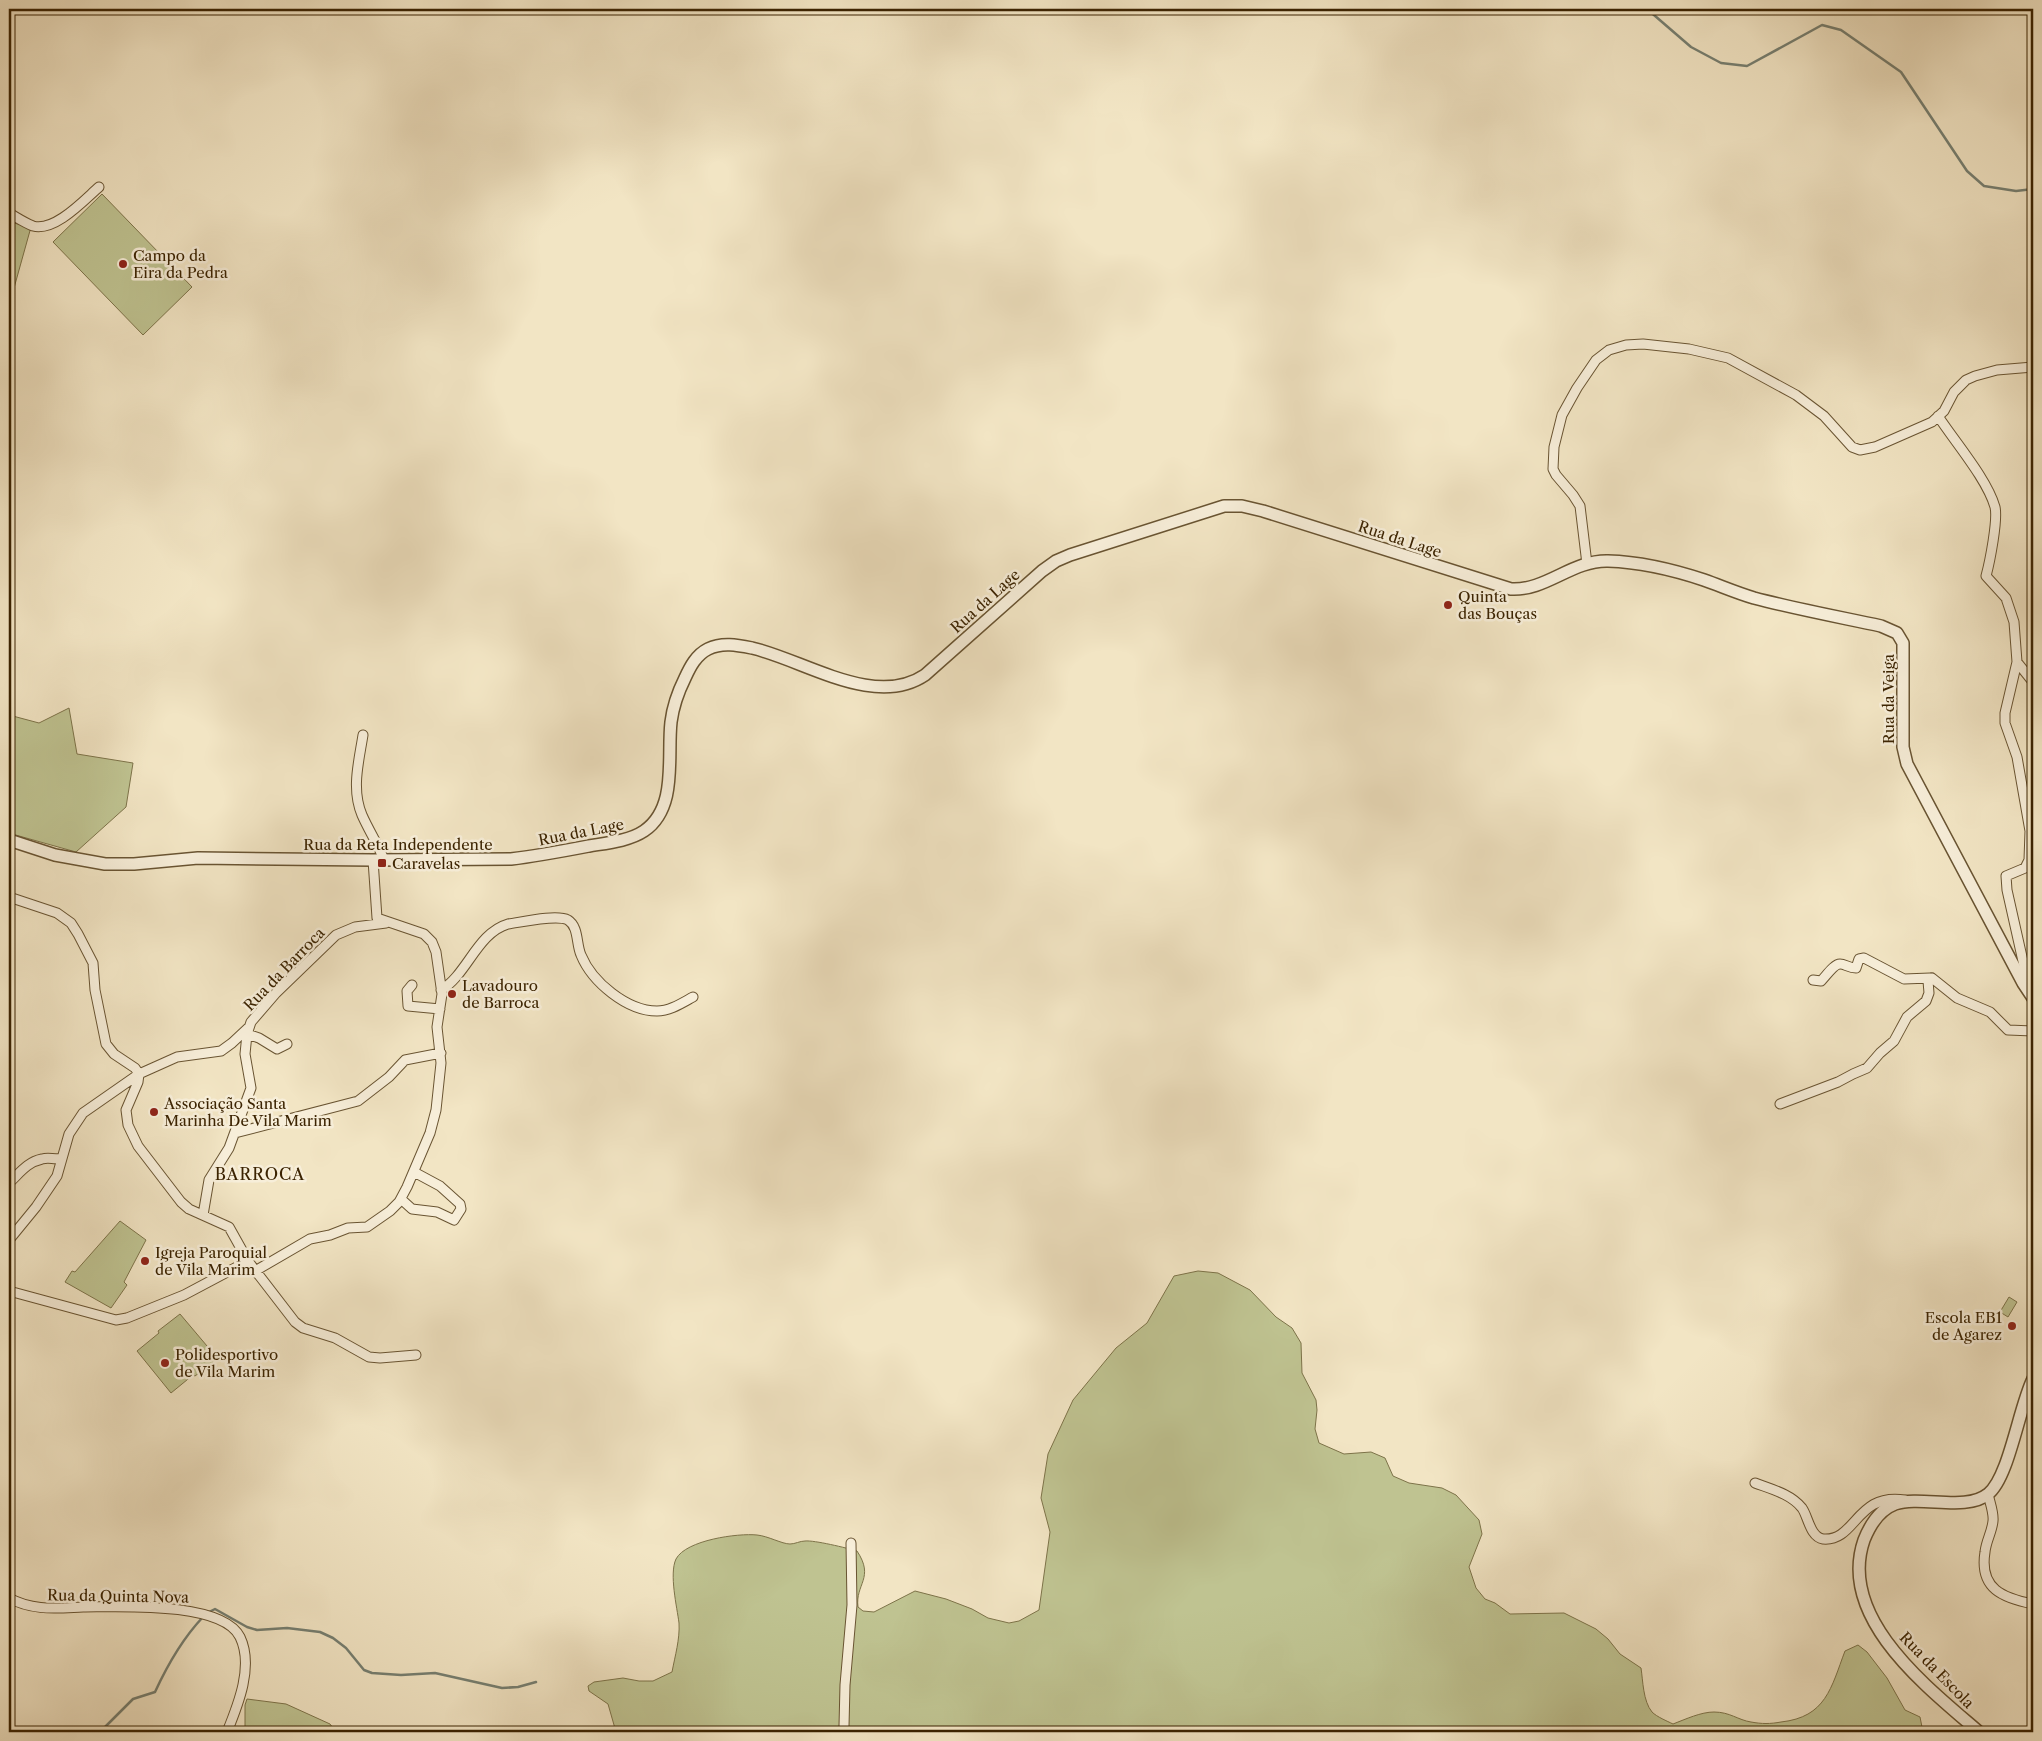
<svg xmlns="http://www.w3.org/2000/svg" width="2042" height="1741" font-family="'Libre Caslon Text',serif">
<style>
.green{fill:#bfc391;stroke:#7d7349}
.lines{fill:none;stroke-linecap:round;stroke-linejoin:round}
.stream{stroke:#767f71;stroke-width:2.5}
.minor-casing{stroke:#695432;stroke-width:11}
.tertiary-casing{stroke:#695432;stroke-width:14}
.minor{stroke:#f7eed9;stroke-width:9}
.tertiary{stroke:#f7eed9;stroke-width:11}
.poi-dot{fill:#8f2418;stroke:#f7eed9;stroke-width:2}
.labels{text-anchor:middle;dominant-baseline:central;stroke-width:5;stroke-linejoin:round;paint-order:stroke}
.poi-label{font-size:15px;fill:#3b2301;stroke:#f7eed9;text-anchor:start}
.street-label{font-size:15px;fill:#3b2301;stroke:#f7eed9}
.neighbourhood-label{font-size:16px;letter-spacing:1px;fill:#3b2301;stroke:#f7eed9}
</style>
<rect width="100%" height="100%" fill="#f2e5c4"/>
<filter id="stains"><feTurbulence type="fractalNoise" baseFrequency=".004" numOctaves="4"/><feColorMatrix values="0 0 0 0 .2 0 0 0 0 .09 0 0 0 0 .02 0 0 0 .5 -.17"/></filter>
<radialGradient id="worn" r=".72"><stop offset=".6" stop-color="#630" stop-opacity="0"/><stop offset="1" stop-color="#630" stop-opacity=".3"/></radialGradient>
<path class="green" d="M102,194L192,287L143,335L53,242Z
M9,222L31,227L9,306Z
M69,708L77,754L133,763L126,807L76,852L12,834L9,826V715L39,723Z
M120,1221L146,1240L124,1282L127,1285L111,1308L65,1282L72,1271L75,1272Z
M1198,1271L1218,1273L1250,1290L1276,1317L1292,1328L1301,1343L1302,1373L1316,1400L1317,1410L1315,1429L1319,1443L1344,1454L1371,1452L1385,1458L1393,1476L1409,1483L1442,1488L1456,1495L1479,1520L1482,1534L1469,1567L1476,1588L1485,1599L1495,1603L1510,1614L1564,1613L1596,1629L1608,1639L1620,1654L1641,1668C1643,1681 1643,1701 1652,1712C1657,1717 1667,1721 1673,1724C1686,1719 1701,1712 1714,1712C1730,1712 1738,1720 1751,1722C1762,1724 1770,1724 1781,1722C1826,1717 1831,1688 1845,1651L1858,1645L1867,1652L1887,1678L1905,1710L1920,1717L1923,1732H616L608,1704L589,1691L588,1686L594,1682L623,1678L639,1681H653L672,1672C675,1656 680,1639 679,1623C677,1607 669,1574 676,1559C686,1540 738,1533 757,1535C768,1536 782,1544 790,1544C795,1544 800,1541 805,1541C814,1540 847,1548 857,1551C875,1578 855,1584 858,1607L863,1611L874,1612L915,1591L946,1599L972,1609L988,1618L1009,1623L1019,1621L1039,1610L1050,1532L1041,1498L1048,1454L1073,1400L1116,1348L1147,1323L1174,1276Z
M2009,1297L2017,1302L2008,1317L2000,1312Z
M180,1314L218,1359L195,1376L193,1375L171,1393L137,1351L159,1333L158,1331Z
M247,1699L286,1704L330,1724L336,1732H245V1705Z"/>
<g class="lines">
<path class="stream" d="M1647,9L1691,47L1721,63L1747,66L1822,25L1841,30L1901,72L1967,171L1984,186L2016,191L2033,189
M207,1613L215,1609L247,1627L257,1630L287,1628L320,1632L333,1638L346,1648L364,1670L372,1673L401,1675L435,1673L502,1688L518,1687L536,1682
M100,1732L133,1699L155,1692C167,1666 183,1638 203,1617"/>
<defs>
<path id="minor" d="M9,213C16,217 25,223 33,226C55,232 84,200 99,187
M1938,416C1955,442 1987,479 1995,507C1998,520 1990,561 1986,576L2006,598L2014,622L2017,662L2005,713V723L2017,757L2030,831L2029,860L2025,868L2006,876L2007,890L2029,988
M1587,564L1580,506L1573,495L1556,475L1553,469L1554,447L1562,415L1577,388L1596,360L1609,350L1626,345L1643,344L1689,349L1728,358L1796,395L1824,416L1852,447L1860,450L1875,447L1932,422L1944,411L1954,392L1966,380L1975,376L1997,370L2033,367
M2017,662L2033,682
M363,735C359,761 351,789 362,815C369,831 378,844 384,860
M9,897L57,913L71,923L78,934L93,963L95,990L106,1044L114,1054L135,1068L139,1074L138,1082L126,1110L128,1125L138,1146L181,1202L189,1209L229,1227L248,1261L295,1322L303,1328L335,1338L369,1357L380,1358L416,1355
M1813,980L1821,981C1826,976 1834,964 1840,964C1845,964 1849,968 1856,968L1859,959L1864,958L1904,979L1930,978
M412,985L407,991L408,1006L440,1009
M441,990C467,975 477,933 508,924C522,922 557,914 568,920C579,927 576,944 581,955C592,982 627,1011 657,1011C670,1011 682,1003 693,997
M247,1034L259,1038L277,1049L287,1044
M1780,1104L1838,1082L1853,1074L1867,1068L1880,1053L1894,1041L1907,1017L1926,1001L1929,993L1928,981L1932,978L1957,998L1990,1012L2008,1030L2033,1031
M235,1133L358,1101L389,1077L405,1060L441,1053
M9,1183C19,1174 27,1162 42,1159C49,1157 55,1160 62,1158
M401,1199L412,1209L437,1212L454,1220L461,1209L460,1204L440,1186L414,1172
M203,1215L209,1180L229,1148L251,1088L245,1054L247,1034L251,1022L276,993L336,935L355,927L386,923
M9,1240L36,1207L57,1176L69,1134L83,1113L139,1074L177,1057L221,1051L232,1043L248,1028
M255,1271L310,1239L330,1235L348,1228L367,1227L390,1211L399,1202L407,1187L430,1133L436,1110L441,1063L437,1027L442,994L436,952L432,942L424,934L377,918L373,860
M9,1291L116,1320L127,1318L184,1295L248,1261
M1755,1483C1771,1489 1791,1494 1802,1508C1808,1516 1810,1537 1823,1539C1856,1542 1856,1492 1905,1500
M1988,1494C1990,1503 1994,1513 1993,1521C1992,1532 1986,1541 1985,1552C1979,1589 2003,1598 2033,1604
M9,1598C33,1611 56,1608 83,1607C118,1607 222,1601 240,1637C254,1666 238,1705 227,1732
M845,1732L844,1726L845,1685L852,1605L851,1543"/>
<path id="tertiary" d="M9,840L55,855L105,864H134L198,858L373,860L511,859C537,856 563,851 589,846C607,843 629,841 644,831C678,808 667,757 671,722C673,706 678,692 685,678C690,667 696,655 708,649C722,642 737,645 752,648C804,660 875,709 925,675L1042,571L1056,561L1070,555L1224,506H1242L1263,511L1511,589C1546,591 1572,560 1608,561C1640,562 1674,570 1704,580C1721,586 1737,593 1754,598C1796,609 1839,617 1881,626L1897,633L1903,643V747L1907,764L2023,983L2033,998
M1979,1732C1927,1687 1837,1618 1864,1540C1870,1525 1879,1510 1895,1504C1921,1495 1966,1512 1988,1494C2009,1478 2019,1407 2033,1379"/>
</defs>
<use href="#minor" class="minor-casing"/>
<use href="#tertiary" class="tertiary-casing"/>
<use href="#minor" class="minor"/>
<use href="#tertiary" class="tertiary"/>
</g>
<g class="poi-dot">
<circle cx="123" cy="264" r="5"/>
<circle cx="1448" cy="605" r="5"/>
<rect x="377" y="858" width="10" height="10" rx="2.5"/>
<circle cx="452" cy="994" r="5"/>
<circle cx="154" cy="1112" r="5"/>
<circle cx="145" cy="1261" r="5"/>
<circle cx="2012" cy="1326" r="5"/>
<circle cx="165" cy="1363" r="5"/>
</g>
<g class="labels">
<g class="poi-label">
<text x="133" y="255">Campo da<tspan x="133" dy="17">Eira da Pedra</tspan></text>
<text x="1458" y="596">Quinta<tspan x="1458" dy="17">das Bouças</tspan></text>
<text x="392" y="863">Caravelas</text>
<text x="462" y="985">Lavadouro<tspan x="462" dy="17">de Barroca</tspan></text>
<text x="164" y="1103">Associação Santa<tspan x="164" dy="17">Marinha De Vila Marim</tspan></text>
<text x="155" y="1252">Igreja Paroquial<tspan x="155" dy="17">de Vila Marim</tspan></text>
<text x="2002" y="1317" text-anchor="end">Escola EB1<tspan x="2002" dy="17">de Agarez</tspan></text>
<text x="175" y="1354">Polidesportivo<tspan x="175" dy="17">de Vila Marim</tspan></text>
</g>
<g class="street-label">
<text transform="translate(1400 539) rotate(18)">Rua da Lage</text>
<text transform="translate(985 601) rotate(-42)">Rua da Lage</text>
<text transform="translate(1888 699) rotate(-90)">Rua da Veiga</text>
<text transform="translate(581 832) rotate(-11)">Rua da Lage</text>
<text x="398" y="844">Rua da Reta Independente</text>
<text transform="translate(284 969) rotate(-46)">Rua da Barroca</text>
<text transform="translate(118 1596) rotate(1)">Rua da Quinta Nova</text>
<text transform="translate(1937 1670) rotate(46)">Rua da Escola</text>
</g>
<g class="neighbourhood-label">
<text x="260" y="1174">BARROCA</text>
</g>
</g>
<rect width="2042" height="1741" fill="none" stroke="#f2e5c4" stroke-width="30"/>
<rect x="10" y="10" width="2022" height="1721" fill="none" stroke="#3b2301" stroke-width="2.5"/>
<rect x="15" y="15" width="2012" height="1711" fill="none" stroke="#3b2301"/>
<rect width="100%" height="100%" filter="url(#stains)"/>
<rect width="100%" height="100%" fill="url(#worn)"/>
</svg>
